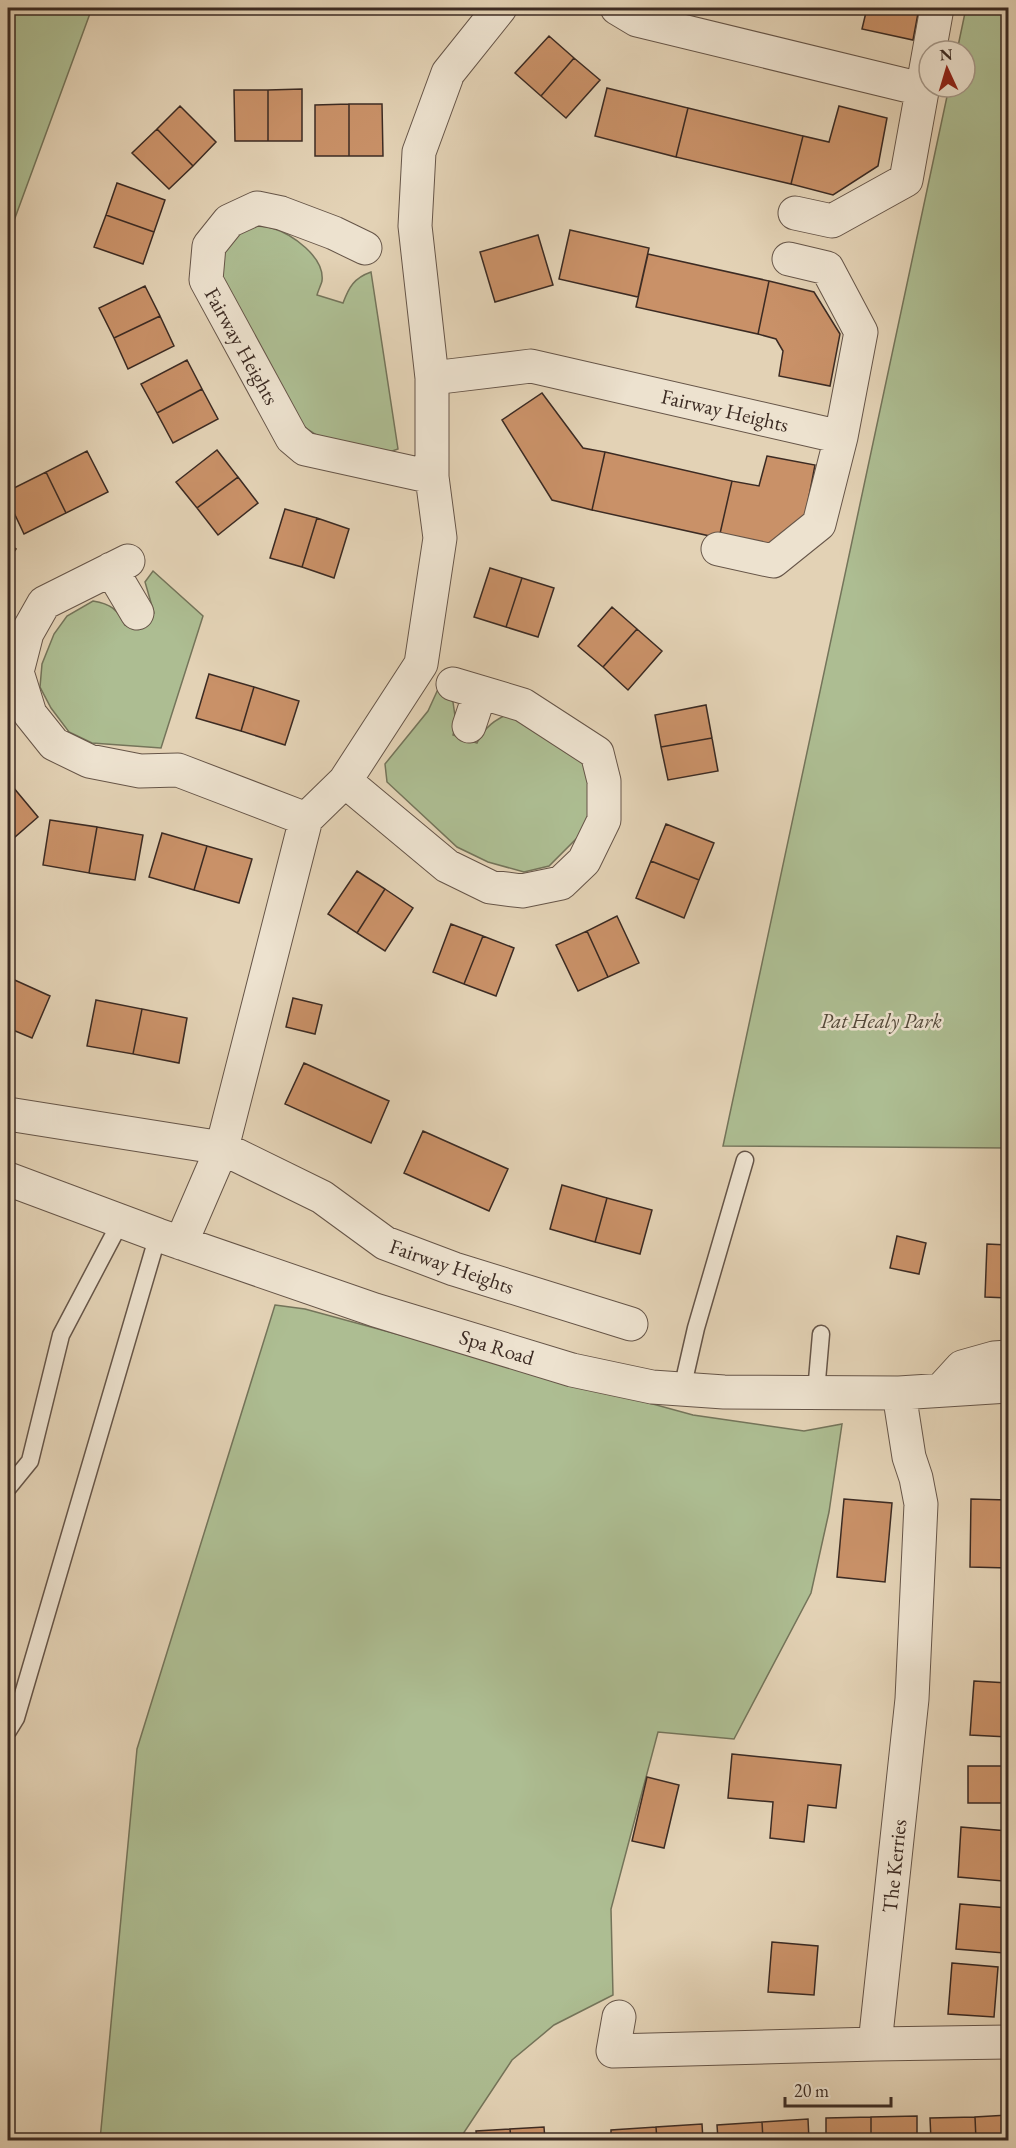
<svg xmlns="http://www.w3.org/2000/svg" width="1016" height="2148" font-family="'EB Garamond',serif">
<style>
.green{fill:#adbd92;stroke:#74745a;stroke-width:1.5}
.building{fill:#c99168;stroke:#3c2b23;stroke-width:1.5}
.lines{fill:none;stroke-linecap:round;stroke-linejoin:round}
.service-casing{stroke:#665548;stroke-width:19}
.minor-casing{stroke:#665548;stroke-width:35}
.service{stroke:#ede2cf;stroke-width:16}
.minor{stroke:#ede2cf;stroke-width:33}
.labels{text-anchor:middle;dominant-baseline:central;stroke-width:5;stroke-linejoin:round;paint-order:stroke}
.street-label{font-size:21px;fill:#3c2b23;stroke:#ede2cf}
.park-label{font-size:21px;font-style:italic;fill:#534839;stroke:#ede2cf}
</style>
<rect width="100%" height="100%" fill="#e3d2b5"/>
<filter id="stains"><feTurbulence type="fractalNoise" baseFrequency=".00333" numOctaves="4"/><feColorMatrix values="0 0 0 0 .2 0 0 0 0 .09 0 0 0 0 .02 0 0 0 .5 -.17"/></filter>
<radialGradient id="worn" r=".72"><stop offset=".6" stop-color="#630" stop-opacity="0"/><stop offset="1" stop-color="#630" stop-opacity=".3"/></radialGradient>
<path class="green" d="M8,8H92L8,237Z
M966,8H1008V1148L723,1146L949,87H965V51H957Z
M248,226C256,226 265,226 272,228C292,234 325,257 322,281C321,285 318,291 317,295L343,303C349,287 354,278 371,272L398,449L378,456L335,447L307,429L292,414L216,270L219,250Z
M153,571L203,616L161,748L92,743L69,732L51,708L40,687L42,664L54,634L67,616L93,601C111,604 117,609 125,625L154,613L145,582Z
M439,687L453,702L456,723L453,735L477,743C485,726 495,720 512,712L523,716L591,770L590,813L581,834L549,866L524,872L488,862L457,847L387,782L385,764L428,711Z
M275,1305L305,1309L693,1415L804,1431L842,1424L829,1512L811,1593L734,1739L658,1732L611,1909L613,1995L554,2025L512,2060L459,2140H100L137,1749Z"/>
<path class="building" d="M394,8H411L408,14Z
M867,8H919L913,40L862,29Z
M549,36L574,58L541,96L515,73Z
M574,58L600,80L566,118L541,96Z
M607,88L688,108L676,157L595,136Z
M302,89V141H268V90Z
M234,90H268V141H235Z
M349,104H382L383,156H349Z
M349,104V156H315V105Z
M180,106L216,142L193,166L157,129Z
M839,106L887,118L878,166L833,195L791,184L803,136L829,142Z
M688,108L803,136L791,184L676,157Z
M157,129L193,166L169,189L132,153Z
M117,183L165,200L154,232L106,215Z
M106,215L154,232L143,264L94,247Z
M570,230L649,248L638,297L559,279Z
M538,235L553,285L495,302L480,252Z
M648,254L769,281L758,334L636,307Z
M769,281L814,292L840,334L830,386L779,376L783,351L776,339L758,334Z
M145,286L160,316L114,338L99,308Z
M160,316L174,346L128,369L114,338Z
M187,360L202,389L157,413L141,384Z
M202,389L218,419L173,443L157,413Z
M542,393L583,448L605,452L592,510L552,500L502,420Z
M217,450L238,477L197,508L176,482Z
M87,451L108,492L66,513L46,472Z
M605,452L732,481L719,538L592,510Z
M767,456L815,465L804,523L765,549L719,538L732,481L759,486Z
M46,472L66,513L24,534L8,500V491Z
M238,477L258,503L218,535L197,508Z
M285,509L317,518L302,567L270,558Z
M317,518L349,529L334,578L302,567Z
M8,543L16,549L8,561Z
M490,568L522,578L506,627L474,617Z
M522,578L554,588L538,637L506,627Z
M612,607L637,629L603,667L578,646Z
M637,629L662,651L628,690L603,667Z
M209,674L254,687L241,731L196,718Z
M254,687L299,701L285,745L241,731Z
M706,705L712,738L661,747L655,715Z
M712,738L718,771L668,780L661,747Z
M8,781L38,817L8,843Z
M50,820L97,827L89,873L43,865Z
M666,824L714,843L699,880L651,861Z
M97,827L143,835L135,880L89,873Z
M162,833L207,846L194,890L149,877Z
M207,846L252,859L239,903L194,890Z
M651,861L699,880L684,918L636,898Z
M357,871L385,889L357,933L328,914Z
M385,889L413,908L385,951L357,933Z
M617,916L639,963L608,977L587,931Z
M451,924L483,936L464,984L433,972Z
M587,931L608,977L578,991L556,945Z
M483,936L514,948L496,996L464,984Z
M8,977L50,996L32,1038L8,1028Z
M293,998L322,1005L315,1034L286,1027Z
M96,1000L142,1009L133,1054L87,1046Z
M142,1009L187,1018L179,1063L133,1054Z
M304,1063L389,1101L371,1143L285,1104Z
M423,1131L508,1169L489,1211L404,1173Z
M562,1185L607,1198L595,1242L550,1229Z
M607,1198L652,1210L640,1254L595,1242Z
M897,1236L926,1243L919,1274L890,1268Z
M987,1244L1008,1245V1298L985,1297Z
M844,1499L892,1503L885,1582L837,1577Z
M971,1499L1008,1500V1568L970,1567Z
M974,1681L1008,1683V1737L970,1735Z
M732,1754L841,1765L836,1808L808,1805L804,1842L770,1838L773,1802L728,1798Z
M968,1766H1008V1816H1003L1002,1803H968Z
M647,1777L679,1785L664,1848L632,1841Z
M961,1827L1008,1831L1003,1881L958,1877Z
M960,1904L1008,1908L1004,1953L956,1949Z
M772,1942L818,1946L814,1995L768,1992Z
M952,1963L998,1967L994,2017L948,2014Z
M1008,2115V2140H976L975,2117Z
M917,2116V2140H871V2117Z
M871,2117V2140H826V2118Z
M975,2117L976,2140H931L930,2118Z
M808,2119L809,2140H763L762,2122Z
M762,2122L763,2140H718L717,2125Z
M702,2124L703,2140H657L656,2127Z
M544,2127L545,2140H511L510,2129Z
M656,2127L657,2140H611V2130Z
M510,2129L511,2140H477L476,2131Z"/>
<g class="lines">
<defs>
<path id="service" d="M682,1389L696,1328L745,1160
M816,1392L821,1334
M8,1488L30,1461L61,1335L121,1221
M8,1731L16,1718L158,1235"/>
<path id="minor" d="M617,8L637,20L921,89
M795,213L832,221L906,180L937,8
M365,248L334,233L281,213L257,208L229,221L209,246L206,280L292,438L305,449L432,477
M432,378L531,366L841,437
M718,549L773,561L819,524L841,437L861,332L827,268L789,259
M128,561L44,603L27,633L17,672L30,714L54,744L89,761L140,771L178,770L306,819
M111,569L137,613
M469,726L480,693
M345,781L447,866L490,887L522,891L561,883L584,861L604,820V781L597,753L523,705L453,684
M8,1114L222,1148L322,1197L385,1243L454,1269L631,1324
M8,1179L158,1235L375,1310L572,1370L652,1387L724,1392L899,1393L1008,1386
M181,1243L222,1148L306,819L345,781L421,664L440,538L432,477V378L415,226L419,152L448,73L500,8
M941,1390L962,1367L994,1358L1008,1357
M619,2017L613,2051L875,2044L912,1699L921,1504L916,1478L909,1457L899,1393
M875,2044L1008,2042"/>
</defs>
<use href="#service" class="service-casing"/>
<use href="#minor" class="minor-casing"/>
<use href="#service" class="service"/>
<use href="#minor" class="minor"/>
</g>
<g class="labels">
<g class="street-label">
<text transform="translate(242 346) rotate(61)">Fairway Heights</text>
<text transform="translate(725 410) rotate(13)">Fairway Heights</text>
<text transform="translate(452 1266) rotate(19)">Fairway Heights</text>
<text transform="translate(497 1347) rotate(17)">Spa Road</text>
<text transform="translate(894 1866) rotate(-84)">The Kerries</text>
</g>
<g class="park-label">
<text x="881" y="1020">Pat Healy Park</text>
</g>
</g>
<rect width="1016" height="2148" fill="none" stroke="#e3d2b5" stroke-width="30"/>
<rect x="9" y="9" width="998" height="2130" fill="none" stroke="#3c2b23" stroke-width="3"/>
<rect x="15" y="15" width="986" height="2118" fill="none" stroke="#3c2b23" stroke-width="1.5"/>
<g transform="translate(947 69) rotate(356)"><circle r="28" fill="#ede2cf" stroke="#a6998a" stroke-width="1.5"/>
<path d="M0-4.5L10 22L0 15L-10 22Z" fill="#8f2418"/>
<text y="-9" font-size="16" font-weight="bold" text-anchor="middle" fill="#3c2b23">N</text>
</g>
<path d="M785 2097v9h106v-9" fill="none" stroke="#3c2b23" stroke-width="3"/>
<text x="794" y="2097" font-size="18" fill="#3c2b23" stroke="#ede2cf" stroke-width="4.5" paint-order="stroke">20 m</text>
<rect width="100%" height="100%" filter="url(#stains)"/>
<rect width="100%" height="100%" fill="url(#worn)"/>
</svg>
